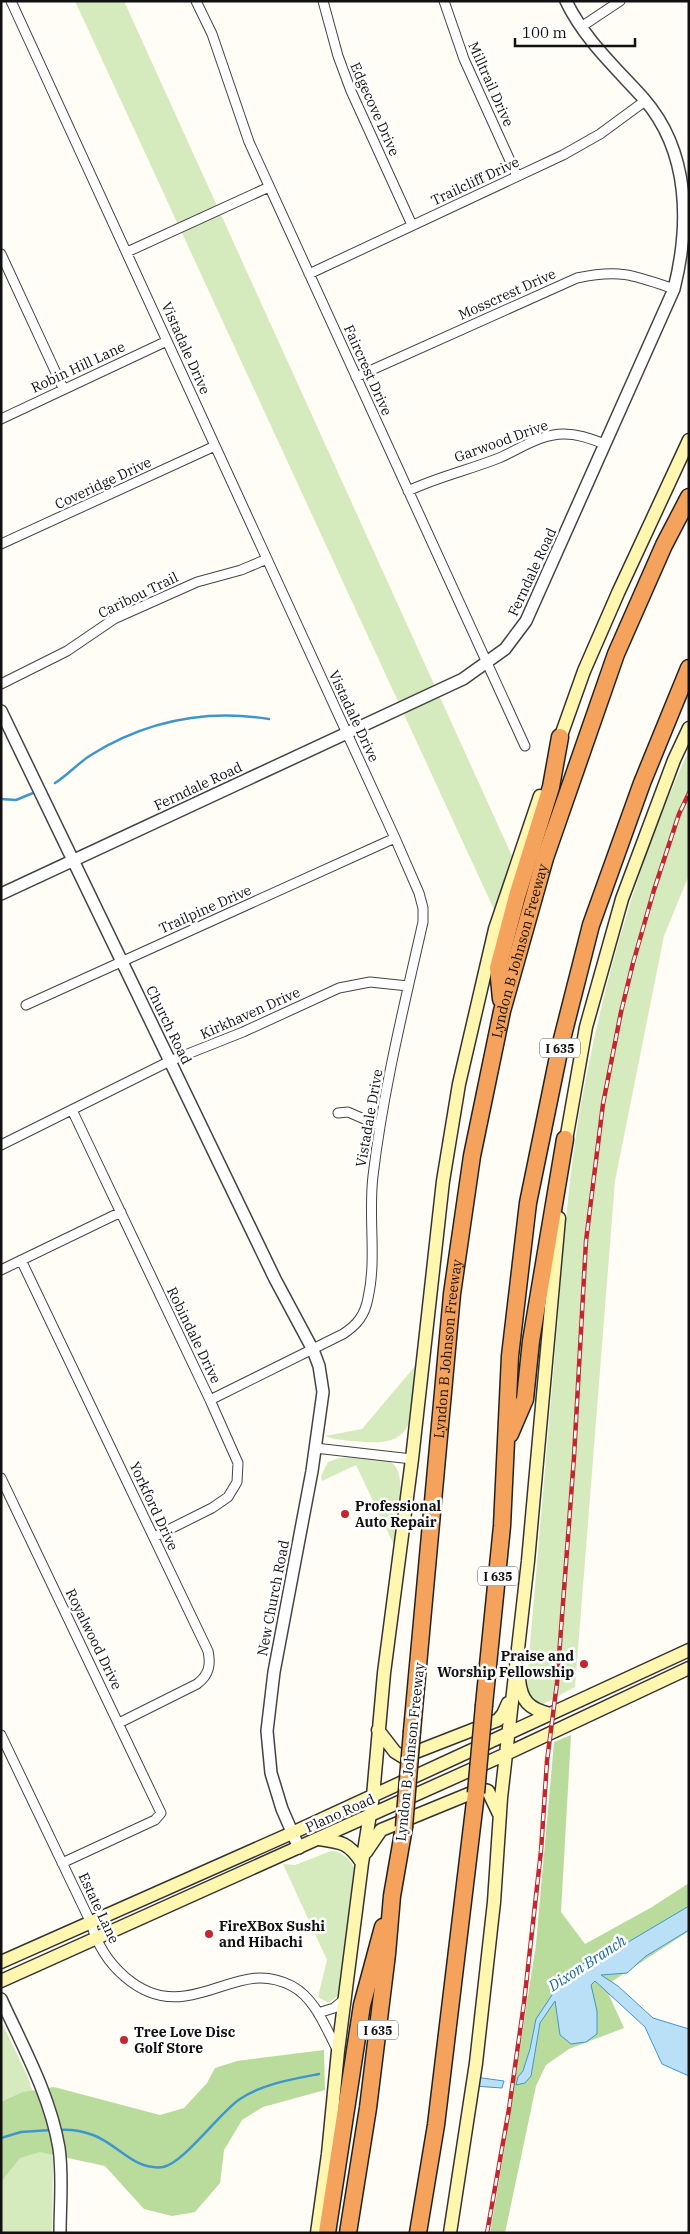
<svg xmlns="http://www.w3.org/2000/svg" width="690" height="2234" font-family="'IBM Plex Serif',serif">
<style>
.green{fill:#d5ebbd}
.forest{fill:#b9dc9c}
.water{fill:#b9e0f7;stroke:#3f96cf}
.lines{fill:none;stroke-linecap:round;stroke-linejoin:round}
.stream{stroke:#3f96cf;stroke-width:2.5}
.minor-casing{stroke:#444;stroke-width:11}
.tertiary-casing{stroke:#444;stroke-width:14}
.secondary-casing{stroke:#333;stroke-width:15}
.motorway-casing{stroke:#222;stroke-width:19}
.minor{stroke:#fff;stroke-width:9}
.tertiary{stroke:#fff;stroke-width:11}
.secondary{stroke:#fff6b0;stroke-width:12}
.motorway{stroke:#f5a25d;stroke-width:16}
.rail-casing{stroke:#c4262e;stroke-width:4.5}
.rail{stroke:#fff;stroke-width:2.5;stroke-dasharray:8;stroke-linecap:butt}
.motorway-bridge-casing{stroke:#222;stroke-width:19;stroke-linecap:butt}
.motorway-bridge{stroke:#f5a25d;stroke-width:16}
.poi-dot{fill:#c4262e;stroke:#fff;stroke-width:2}
.labels{text-anchor:middle;dominant-baseline:central;stroke-width:5;stroke-linejoin:round;paint-order:stroke}
.shield{fill:#fff;stroke:#585858;stroke-width:1}
.shield-label{font-size:12px;font-weight:bold;fill:#111}
.street-label{font-size:14px;fill:#111;stroke:#fff}
.poi-label{font-size:14px;font-weight:bold;fill:#111;stroke:#fff;text-anchor:start}
.water-label{font-size:15px;font-style:italic;fill:#1768a6;stroke:#fff}
</style>
<rect width="100%" height="100%" fill="#fffdf5"/>
<path class="green" d="M75,1H124L512,856L497,916Z
M689,750V875L664,936L615,1181L575,1687L540,1706L531,1702L527,1688L530,1645C538,1551 546,1458 554,1365C561,1280 566,1194 580,1110C601,990 638,860 689,750Z
M416,1365C412,1405 421,1446 368,1442C353,1441 339,1441 325,1436L362,1429Z
M354,1457C365,1458 383,1457 392,1463C409,1475 396,1527 394,1545L356,1465L322,1481L321,1476L328,1462L339,1458Z
M331,1851C341,1851 349,1858 354,1867L338,1995L329,2003L318,1997L327,1960L283,1864L295,1865Z
M1,2021L28,2077L53,2159L52,2233H1Z"/>
<path class="forest" d="M571,1735L561,1912L585,1944L652,1907L689,1883V1931L605,1986L624,2028L569,2049L546,2065L536,2086L505,2233H490L504,2152L536,1944L554,1742Z
M324,2050L325,2090L263,2107L242,2120L224,2150L220,2183L195,2212L172,2216L144,2209L105,2166L40,2152L20,2158L1,2182V2102L23,2092L54,2087L160,2115L184,2108L207,2083L215,2068L237,2061Z"/>
<path class="water" d="M689,1906V1930L646,1956L627,1973L601,1975L618,1986L653,2018L689,2029V2076L662,2064L645,2027L595,1981L591,1985L597,2011V2034L586,2042L571,2044L560,2035L555,2001L540,2023L531,2076L525,2083L516,2085L518,2077L523,2071L530,2049L536,2019L554,1992V1989L592,1956L613,1951Z
M475,2077L504,2081L502,2088L474,2086Z"/>
<g class="lines">
<path class="stream" d="M55,783C68,775 78,763 91,755C146,721 205,709 269,719
M1,799L16,800L33,793
M59,2130C70,2129 82,2131 93,2135C118,2144 134,2171 163,2167C184,2163 220,2112 240,2099C262,2084 293,2079 319,2074
M1,2138L21,2132L51,2130"/>
<defs>
<path id="minor" d="M11,1L395,838L419,893L423,908V922C404,1006 383,1091 373,1176C368,1217 377,1258 368,1298C365,1315 357,1325 343,1334L210,1400
M196,1L212,34L249,142L525,746
M323,1L338,56L351,91L412,225
M444,1L464,59L517,176
M581,27L620,1
M127,252L269,187
M1,254L63,388
M309,274L563,155L600,134L645,101
M356,377L577,278C620,269 634,275 674,289
M1,419L167,341
M408,491C437,477 469,470 499,458C520,449 540,434 564,434C579,434 591,439 605,444
M1,544L215,446
M1,684L67,651L114,619L197,582L241,570L267,559
M26,1005L395,838
M72,1110L210,1400L238,1463L237,1482L228,1497L212,1508L154,1537
M338,1113L348,1112L380,1126
M1,1145L170,1061L243,1032L339,988L370,982L408,986
M21,1260L208,1651C211,1665 209,1675 197,1684L119,1723
M1,1270L121,1212
M315,1448L412,1459
M1,1478L161,1813L155,1820L62,1863
M1,1735L91,1923C102,1963 140,2003 185,1996C224,1991 252,1965 292,1986C316,1999 326,2029 338,2051
M318,2013L334,2008L346,1998"/>
<path id="tertiary" d="M1,711L275,1279L313,1350L319,1366L323,1392L312,1471L274,1672L267,1731L271,1773L282,1809L299,1848
M1,894L463,679L505,649L526,621L674,289C690,225 690,152 644,99C616,68 584,39 566,1
M1,1999C23,2047 50,2095 59,2148C63,2176 60,2205 60,2233"/>
<path id="secondary" d="M558,744L584,671L618,593L689,440
M565,1146L586,1027L622,899L674,760L689,728
M519,1679C521,1701 529,1709 550,1714
M378,1730L395,1752L403,1757L498,1720L503,1714L508,1703
M319,1839C342,1842 349,1843 362,1863
M366,1852L381,1830L481,1789L488,1791L499,1814
M1,1962L292,1833L689,1650
M1,1981L506,1754L689,1668
M317,2233L328,2154L338,2051L362,1863L373,1796L384,1673L412,1459L443,1181L459,1084L495,929L540,796
M450,2233L476,2063L494,1902L501,1798L528,1561L559,1218"/>
<g id="motorway">
<path d="M501,999L498,968L517,896L551,787L560,737"/>
<path d="M510,1434L525,1399L531,1341L565,1139"/>
<path d="M484,1705L502,1526L510,1356L528,1203L560,1047L591,925L642,783L689,668"/>
<path id="s1" d="M412,1731L452,1294L472,1156L502,1011L545,858L616,654L664,545L689,497"/>
<path d="M327,2233L362,2005L383,1927"/>
<path d="M348,2233L368,2108L387,1954L392,1896L404,1827"/>
<path d="M418,2233L436,2125L476,1793"/>
</g>
</defs>
<use href="#minor" class="minor-casing"/>
<use href="#tertiary" class="tertiary-casing"/>
<use href="#secondary" class="secondary-casing"/>
<use href="#motorway" class="motorway-casing"/>
<use href="#minor" class="minor"/>
<use href="#tertiary" class="tertiary"/>
<use href="#secondary" class="secondary"/>
<use href="#motorway" class="motorway"/>
<defs>
<path id="rail" d="M487,2233L509,2109L524,2003L541,1851L547,1761L557,1683L574,1457L586,1241L603,1104L621,1012L633,963L654,890L679,814L689,793"/>
</defs>
<use href="#rail" class="rail-casing"/>
<use href="#rail" class="rail"/>
<defs>
<path id="motorway-bridge" d="M476,1793L484,1705
M404,1827L412,1731"/>
</defs>
<use href="#motorway-bridge" class="motorway-bridge-casing"/>
<use href="#motorway-bridge" class="motorway-bridge"/>
</g>
<g class="poi-dot">
<circle cx="345" cy="1514" r="5"/>
<circle cx="584" cy="1664" r="5"/>
<circle cx="209" cy="1934" r="5"/>
<circle cx="124" cy="2040" r="5"/>
</g>
<g class="labels">
<g class="shield">
<rect x="540" y="1038.5" width="40" height="19" rx="4"/>
<rect x="478" y="1566.5" width="40" height="19" rx="4"/>
<rect x="358" y="2020.5" width="40" height="19" rx="4"/>
</g>
<g class="shield-label">
<text x="560" y="1048">I 635</text>
<text x="498" y="1576">I 635</text>
<text x="378" y="2030">I 635</text>
</g>
<g class="street-label">
<text transform="translate(491 84) rotate(66)">Milltrail Drive</text>
<text transform="translate(375 109) rotate(66)">Edgecove Drive</text>
<text transform="translate(475 181) rotate(-25)">Trailcliff Drive</text>
<text transform="translate(507 294) rotate(-24)">Mosscrest Drive</text>
<text transform="translate(186 348) rotate(66)">Vistadale Drive</text>
<text transform="translate(78 367) rotate(-25)">Robin Hill Lane</text>
<text transform="translate(368 370) rotate(66)">Faircrest Drive</text>
<text transform="translate(501 441) rotate(-20)">Garwood Drive</text>
<text transform="translate(103 483) rotate(-25)">Coveridge Drive</text>
<text transform="translate(532 572) rotate(-65)">Ferndale Road</text>
<text transform="translate(138 595) rotate(-26)">Caribou Trail</text>
<text transform="translate(354 716) rotate(65)">Vistadale Drive</text>
<text transform="translate(198 786) rotate(-25)">Ferndale Road</text>
<text transform="translate(205 909) rotate(-24)">Trailpine Drive</text>
<text stroke="none"><textPath href="#s1" startOffset="789">Lyndon B Johnson Freeway</textPath></text>
<text transform="translate(250 1013) rotate(-24)">Kirkhaven Drive</text>
<text transform="translate(169 1025) rotate(64)">Church Road</text>
<text transform="translate(369 1118) rotate(-80)">Vistadale Drive</text>
<text transform="translate(194 1335) rotate(64)">Robindale Drive</text>
<text stroke="none"><textPath href="#s1" startOffset="384">Lyndon B Johnson Freeway</textPath></text>
<text transform="translate(154 1506) rotate(65)">Yorkford Drive</text>
<text transform="translate(273 1598) rotate(-79)">New Church Road</text>
<text transform="translate(94 1639) rotate(64)">Royalwood Drive</text>
<text transform="translate(410 1752) rotate(-84)">Lyndon B Johnson Freeway</text>
<text transform="translate(340 1813) rotate(-24)">Plano Road</text>
<text transform="translate(99 1908) rotate(65)">Estate Lane</text>
</g>
<g class="poi-label">
<text x="355" y="1506">Professional<tspan x="355" dy="16">Auto Repair</tspan></text>
<text x="574" y="1656" text-anchor="end">Praise and<tspan x="574" dy="16">Worship Fellowship</tspan></text>
<text x="219" y="1926">FireXBox Sushi<tspan x="219" dy="16">and Hibachi</tspan></text>
<text x="134" y="2032">Tree Love Disc<tspan x="134" dy="16">Golf Store</tspan></text>
</g>
<g class="water-label">
<text transform="translate(587 1963) rotate(-33)">Dixon Branch</text>
</g>
</g>
<rect width="690" height="2234" fill="none" stroke="#111111" stroke-width="5"/>
<path d="M515 38v8h120v-8" fill="none" stroke="#111111" stroke-width="2.5"/>
<text x="522" y="38" font-size="15" fill="#111111" stroke="#ffffff" stroke-width="4" paint-order="stroke">100 m</text>
</svg>
